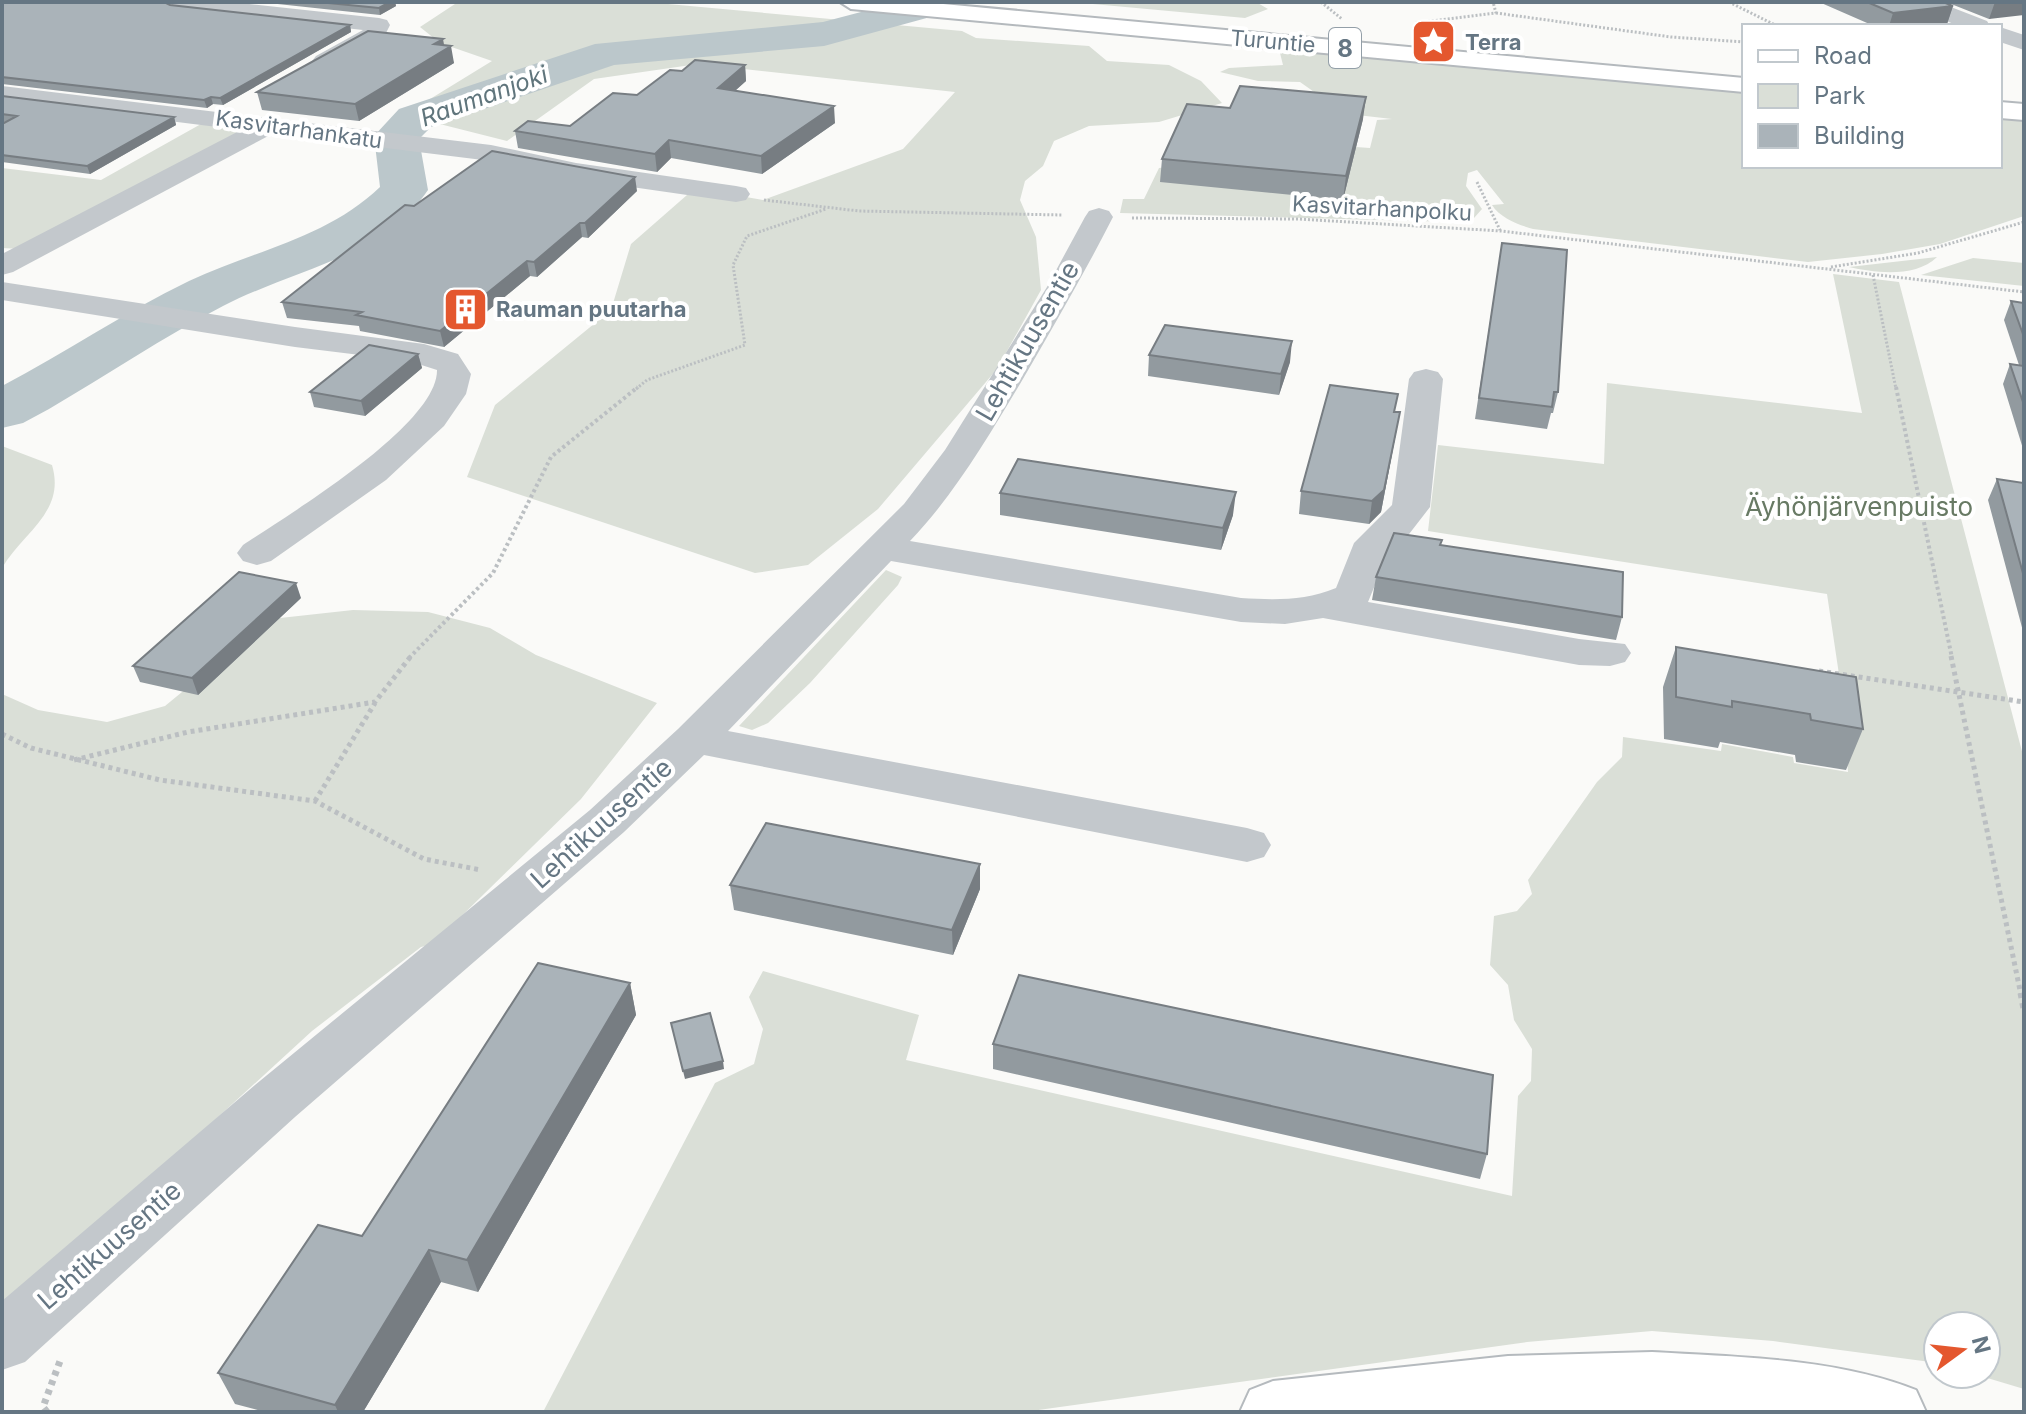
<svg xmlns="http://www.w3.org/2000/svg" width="2026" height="1414" font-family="Inter,sans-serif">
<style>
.green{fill:#dadfd7}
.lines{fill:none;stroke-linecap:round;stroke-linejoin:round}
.river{fill:#bbc7cb;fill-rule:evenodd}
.major-casing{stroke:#b5babe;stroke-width:4}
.highway-casing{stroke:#b4b9bd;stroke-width:4}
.path-far3{stroke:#bbbfc2;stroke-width:3;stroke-dasharray:2 2;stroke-linecap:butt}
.path-far2{stroke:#bbbfc2;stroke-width:4;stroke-dasharray:3 3;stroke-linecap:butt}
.path-far1{stroke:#bbbfc2;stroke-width:5;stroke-dasharray:4 4;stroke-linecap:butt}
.path{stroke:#bbbfc2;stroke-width:7;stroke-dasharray:5 5;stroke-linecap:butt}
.minor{fill:#c3c8cc;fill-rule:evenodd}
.major{fill:#fff;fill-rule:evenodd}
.highway{fill:#fff;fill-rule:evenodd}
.wall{fill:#929a9f}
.shaded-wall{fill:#777d82}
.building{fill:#aab3b9;stroke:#777d82;stroke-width:2}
.labels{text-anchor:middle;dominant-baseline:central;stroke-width:8;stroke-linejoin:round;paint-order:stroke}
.far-street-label{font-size:22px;fill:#657683;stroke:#fff}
.far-poi-label{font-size:22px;font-weight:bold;fill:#657683;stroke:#fff;text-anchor:start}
.shield{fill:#fff;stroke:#939fa8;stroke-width:2}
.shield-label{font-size:24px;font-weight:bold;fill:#657683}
.far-water-label{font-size:24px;font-style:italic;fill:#60757c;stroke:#fff}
.street-label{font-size:26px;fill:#657683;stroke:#fff}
.park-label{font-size:26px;fill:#687a64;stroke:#fff}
</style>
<rect width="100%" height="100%" fill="#fafaf8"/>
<path class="green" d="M458,2H646L962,31L976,38L1089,46L1107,61L1169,65L1201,81L1222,103L1159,122L1089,126L1054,141L1043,166L1025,181L1020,200L1036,237L1041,290L997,369L878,509L808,565L755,573L467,477L495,405L611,310L631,244L695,188L763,200L903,149L955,92L698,64L594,79L507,141L404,115L492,61L440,43L420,27Z
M1071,2H1256L1268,9L1245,18Z
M1289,49L1744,93V166H2000V118L2024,120V216L1940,244L1882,254L1808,262L1533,229C1519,225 1500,218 1492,205L1504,204L1477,170L1468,173L1466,186L1482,209L1474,218L1455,222L1120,213L1123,199H1144L1159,168L1356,147L1370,148L1377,120L1392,119L1296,108L1317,94L1300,82L1258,81L1220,72L1229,68L1283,65L1280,53Z
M201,124L243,130L20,249L2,248V168L101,180Z
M1937,257C1916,278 1875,273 1849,267Z
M1973,258L2024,263V286L1921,275Z
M1833,274L1899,282L2024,759V1389L1974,1374H1986V1326H1938V1363L1773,1341L1652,1331L1527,1342L1024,1412H543L715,1083L754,1064L763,1029L749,997L763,971L919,1015L906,1060L1512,1196L1518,1096L1531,1081L1532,1049L1514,1020L1508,985L1490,965L1494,916L1517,911L1532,894L1528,880L1597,782L1622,757L1623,737L1721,751L1722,744L1793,757L1794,763L1848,772L1841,688L1827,594L1428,531L1438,445L1604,464L1607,383L1862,413Z
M2,446L52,465C66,512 23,532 2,568Z
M886,570L902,577L898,585L810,683L768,723L752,730L739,726Z
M353,610L428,612L490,628L536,655L657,703L581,799L433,944L421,947L312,1031L2,1315V694L38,710L107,722L165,706L271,619Z"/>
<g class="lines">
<path class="river" d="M899,2H962L956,10L824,46L614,65L431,127L419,139L428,190C381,258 292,270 223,306C163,337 107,375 49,409L23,423L2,428V386C65,353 125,312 189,281C253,251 327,238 380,187L374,136L399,109L595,44L823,22Z"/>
<defs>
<path id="major" d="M1652,1352C1738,1357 1835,1358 1916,1390L1926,1412H1240L1250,1390L1273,1381L1508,1356Z"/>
<path id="highway" d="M840,2H922L1744,78V92L851,9Z
M2000,102L2024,104V120L2000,118Z"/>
</defs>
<use href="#major" class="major-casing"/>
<use href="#highway" class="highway-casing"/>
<path class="path-far3" d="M1321,2L1342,19
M1729,2L1777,26
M1496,13L1671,37L1744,42
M1416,23L1496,13L1493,2
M1477,182L1500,230
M764,200L859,211L1062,215
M1132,218L1298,219L1501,231L2024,292
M1831,267L1918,253L2024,222
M1873,275L1896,389
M636,389L647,380L745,345L733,265L747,236L826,209"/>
<path class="path-far2" d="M1896,387L1952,658
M409,658L493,573L551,457L638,387"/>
<path class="path-far1" d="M1951,656L2021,995
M1819,671L2024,702
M2,734L31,748L160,780L315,801L424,859L481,870
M74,760L188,732L375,702L411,656
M315,801L375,703"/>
<path class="path" d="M2021,993L2024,1009
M47,1412L43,1407L60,1361"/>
<path class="minor" d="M161,2H231L379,18L387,20L390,25L384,37L324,68L316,66L312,61L316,56L363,30L172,9Z
M1908,2H1938L1987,21L1990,26H1959L1911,7Z
M2000,27L2024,35V50L2000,42Z
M2,86L491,145L576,163L736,186L746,188L750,194L746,200L736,202L576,179L491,161L272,134L13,272L2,275V254L241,130L2,100Z
M1099,208L1109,211L1113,217C1084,274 1052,329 1020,384C987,439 954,495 910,541L1241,598C1275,600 1304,601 1336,588L1354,543L1392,505L1409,379L1414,372L1426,369L1438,372L1443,379L1430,507L1406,538L1390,549L1368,602L1579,639L1625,644L1631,653L1625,662L1610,666L1579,665L1323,618L1285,624L1241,622L891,561L728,731L1247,828L1264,833L1271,845L1264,857L1247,862L704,755L624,832L295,1117L25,1362L2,1370V1301L255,1085L590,810L678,729L904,504L945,450L982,391L1047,287L1085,217L1089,211Z
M2,282L295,327L424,344L458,354L471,374L466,394L444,426L386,480L271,561L257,565L243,561L237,553L243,545C288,515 438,425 437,370L409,361L295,347L2,300Z"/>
<use href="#major" class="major"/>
<use href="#highway" class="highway"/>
</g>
<path class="wall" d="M2,2L170,5L350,25L351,32L223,105L213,104L207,108L2,84Z
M259,2H395L396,6L380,15Z
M1819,2H1943L1953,6L1947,24L1934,26H1874Z
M1946,2H2024L1989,19Z
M445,46L454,63L359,121L262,110L257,92Z
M745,65L746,81L736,90L835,123L762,174L671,158L657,172L518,148L515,131L570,126L637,95L682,71Z
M2,96L174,117L176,125L90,174L2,162V124L5,122H2Z
M1230,108L1363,119L1343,200L1160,182L1162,159Z
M637,191L588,238L582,237L537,277L530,276L444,347L360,331L359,326L287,318L282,302L414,206Z
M1502,243L1558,392L1553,413H1551L1547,429L1475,419Z
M2011,301L2024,303V452L2003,384L2010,364L2019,365L2004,320Z
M418,354L422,368L365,416L314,407L310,392Z
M1149,355L1290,362L1279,395L1148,376Z
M1395,412H1400L1381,512L1369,524L1299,514L1301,491Z
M1997,479L2024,483V635L1988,500Z
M1000,493L1233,515L1221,550L1000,515Z
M1441,545L1622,617L1616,640L1372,600L1376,577Z
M301,598L198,695L140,682L133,666Z
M1676,647L1863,729L1846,770L1796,762L1795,755L1720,742L1718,748L1664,739L1663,687Z
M730,885L980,889L953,955L734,910Z
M630,983L636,1015L478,1292L441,1282L363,1412H265L235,1404L218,1373Z
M993,1044L1487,1154L1480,1179L993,1069Z"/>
<path class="shaded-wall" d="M390,2H395L396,6L380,15L379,8Z
M1995,2H2024V15L1989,19Z
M1953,6L1947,24L1934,26H1889L1893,13Z
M350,25L351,32L223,105L220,98Z
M443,39L445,50L451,46L454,63L359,121L355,104L434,44Z
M745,65L746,81L720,104L718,88Z
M211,97L213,104L207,108L204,100Z
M1366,97L1363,119L1343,200L1346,176Z
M834,106L835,123L762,174L761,156Z
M174,117L176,125L90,174L87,166Z
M669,140L671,158L657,172L655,154Z
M635,177L637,191L588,238L585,223Z
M580,223L582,237L537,277L534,262Z
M527,261L530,276L444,347L440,331Z
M1292,341L1290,362L1279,395L1281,374Z
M418,354L422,368L365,416L361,401Z
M1400,412L1381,512L1369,524L1372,501Z
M1236,492L1233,515L1221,550L1223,528Z
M296,583L301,598L198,695L192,678Z
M980,864V889L953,955L952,930Z
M630,983L636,1015L478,1292L467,1260Z
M723,1061L724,1069L685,1079L683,1071Z
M429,1250L441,1282L363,1412H338L335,1405Z"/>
<path class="building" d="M2,2H164L170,5L350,25L220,98L211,97L204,100L2,77Z
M318,2H390L379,8Z
M1867,2H1943L1953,6L1893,13Z
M368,31L443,39L434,44L451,46L355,104L257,92Z
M695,60L745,65L718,88L834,106L761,156L669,140L655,154L515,131L528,121L570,126L613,93L637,95L670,70L682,71Z
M1240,86L1366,97L1346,176L1162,159L1187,104L1230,108Z
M2,96L174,117L87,166L2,155V124L17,116L2,114Z
M492,151L635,177L585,223H580L534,262L527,261L440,331L356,315L362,312L282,302L405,205L414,206Z
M1502,243L1567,250L1558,392H1554L1552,407L1479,398Z
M2011,301L2024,303V337Z
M1165,325L1292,341L1281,374L1149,355Z
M369,345L418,354L361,401L310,392Z
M2010,364L2024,366V405Z
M1330,385L1398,394L1394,412H1400L1384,490L1372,501L1301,491Z
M1018,459L1236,492L1223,528L1000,493Z
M1997,479L2024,483V577Z
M1394,533L1442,540L1440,545L1623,572L1622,617L1376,577Z
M239,572L296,583L192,678L133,666Z
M1676,647L1856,677L1863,729L1811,720L1810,714L1732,701V707L1676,697Z
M766,823L980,864L952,930L730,885Z
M538,963L630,983L467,1260L429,1250L335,1405L218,1373L318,1225L362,1236Z
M1019,975L1493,1075L1487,1154L993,1044Z
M710,1013L723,1061L683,1071L671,1023Z"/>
<defs>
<symbol id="sight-square" viewBox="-11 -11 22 22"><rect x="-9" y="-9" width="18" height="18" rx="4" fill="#e4572e" stroke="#fff"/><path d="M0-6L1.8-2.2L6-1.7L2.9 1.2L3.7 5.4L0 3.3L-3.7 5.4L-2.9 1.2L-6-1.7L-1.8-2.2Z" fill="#fff"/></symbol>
<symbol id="building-square" viewBox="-11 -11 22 22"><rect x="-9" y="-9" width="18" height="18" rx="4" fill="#e4572e" stroke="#fff"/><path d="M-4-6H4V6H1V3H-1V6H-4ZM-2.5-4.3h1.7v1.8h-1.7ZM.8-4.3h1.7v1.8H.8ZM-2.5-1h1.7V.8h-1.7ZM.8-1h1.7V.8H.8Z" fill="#fff"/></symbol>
</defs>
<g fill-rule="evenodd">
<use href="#sight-square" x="1408" y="16" width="51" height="51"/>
<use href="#building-square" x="440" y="284" width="51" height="51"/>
</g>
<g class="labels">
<g class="far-street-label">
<text transform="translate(1273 41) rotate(5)">Turuntie</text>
<text transform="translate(299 129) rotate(8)">Kasvitarhankatu</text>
<text transform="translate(1382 208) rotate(3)">Kasvitarhanpolku</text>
</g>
<g class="far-poi-label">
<text x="1465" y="42">Terra</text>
<text x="496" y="309">Rauman puutarha</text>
</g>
<rect class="shield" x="1329" y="28" width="32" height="40" rx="6"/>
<g class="shield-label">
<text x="1345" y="48">8</text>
</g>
<g class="far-water-label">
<text transform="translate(484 96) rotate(-20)">Raumanjoki</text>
</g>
<g class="street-label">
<text transform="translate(1027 341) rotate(-60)">Lehtikuusentie</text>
<text transform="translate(601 823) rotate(-42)">Lehtikuusentie</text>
<text transform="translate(109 1245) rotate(-41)">Lehtikuusentie</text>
</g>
<g class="park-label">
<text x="1859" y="506">Äyhönjärvenpuisto</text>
</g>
</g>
<rect width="2026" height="1414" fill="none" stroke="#657683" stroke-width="8"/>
<rect x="1742" y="24" width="260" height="144" fill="#ffffff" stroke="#c1c8cd" stroke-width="2"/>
<rect x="1758" y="50" width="40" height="12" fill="#ffffff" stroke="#c1c8cd" stroke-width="2"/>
<text x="1814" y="64" font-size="24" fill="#657683">Road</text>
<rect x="1758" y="84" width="40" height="24" fill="#dadfd7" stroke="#c1c8cd" stroke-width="2"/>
<text x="1814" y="104" font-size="24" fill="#657683">Park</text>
<rect x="1758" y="124" width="40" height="24" fill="#aab3b9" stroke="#c1c8cd" stroke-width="2"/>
<text x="1814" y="144" font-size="24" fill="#657683">Building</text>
<g transform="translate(1962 1350) rotate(75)"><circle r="38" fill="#ffffff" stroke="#c1c8cd" stroke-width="2"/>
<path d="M0-6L14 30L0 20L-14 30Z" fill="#e4572e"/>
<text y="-12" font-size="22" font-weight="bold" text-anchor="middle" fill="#657683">N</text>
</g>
</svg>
